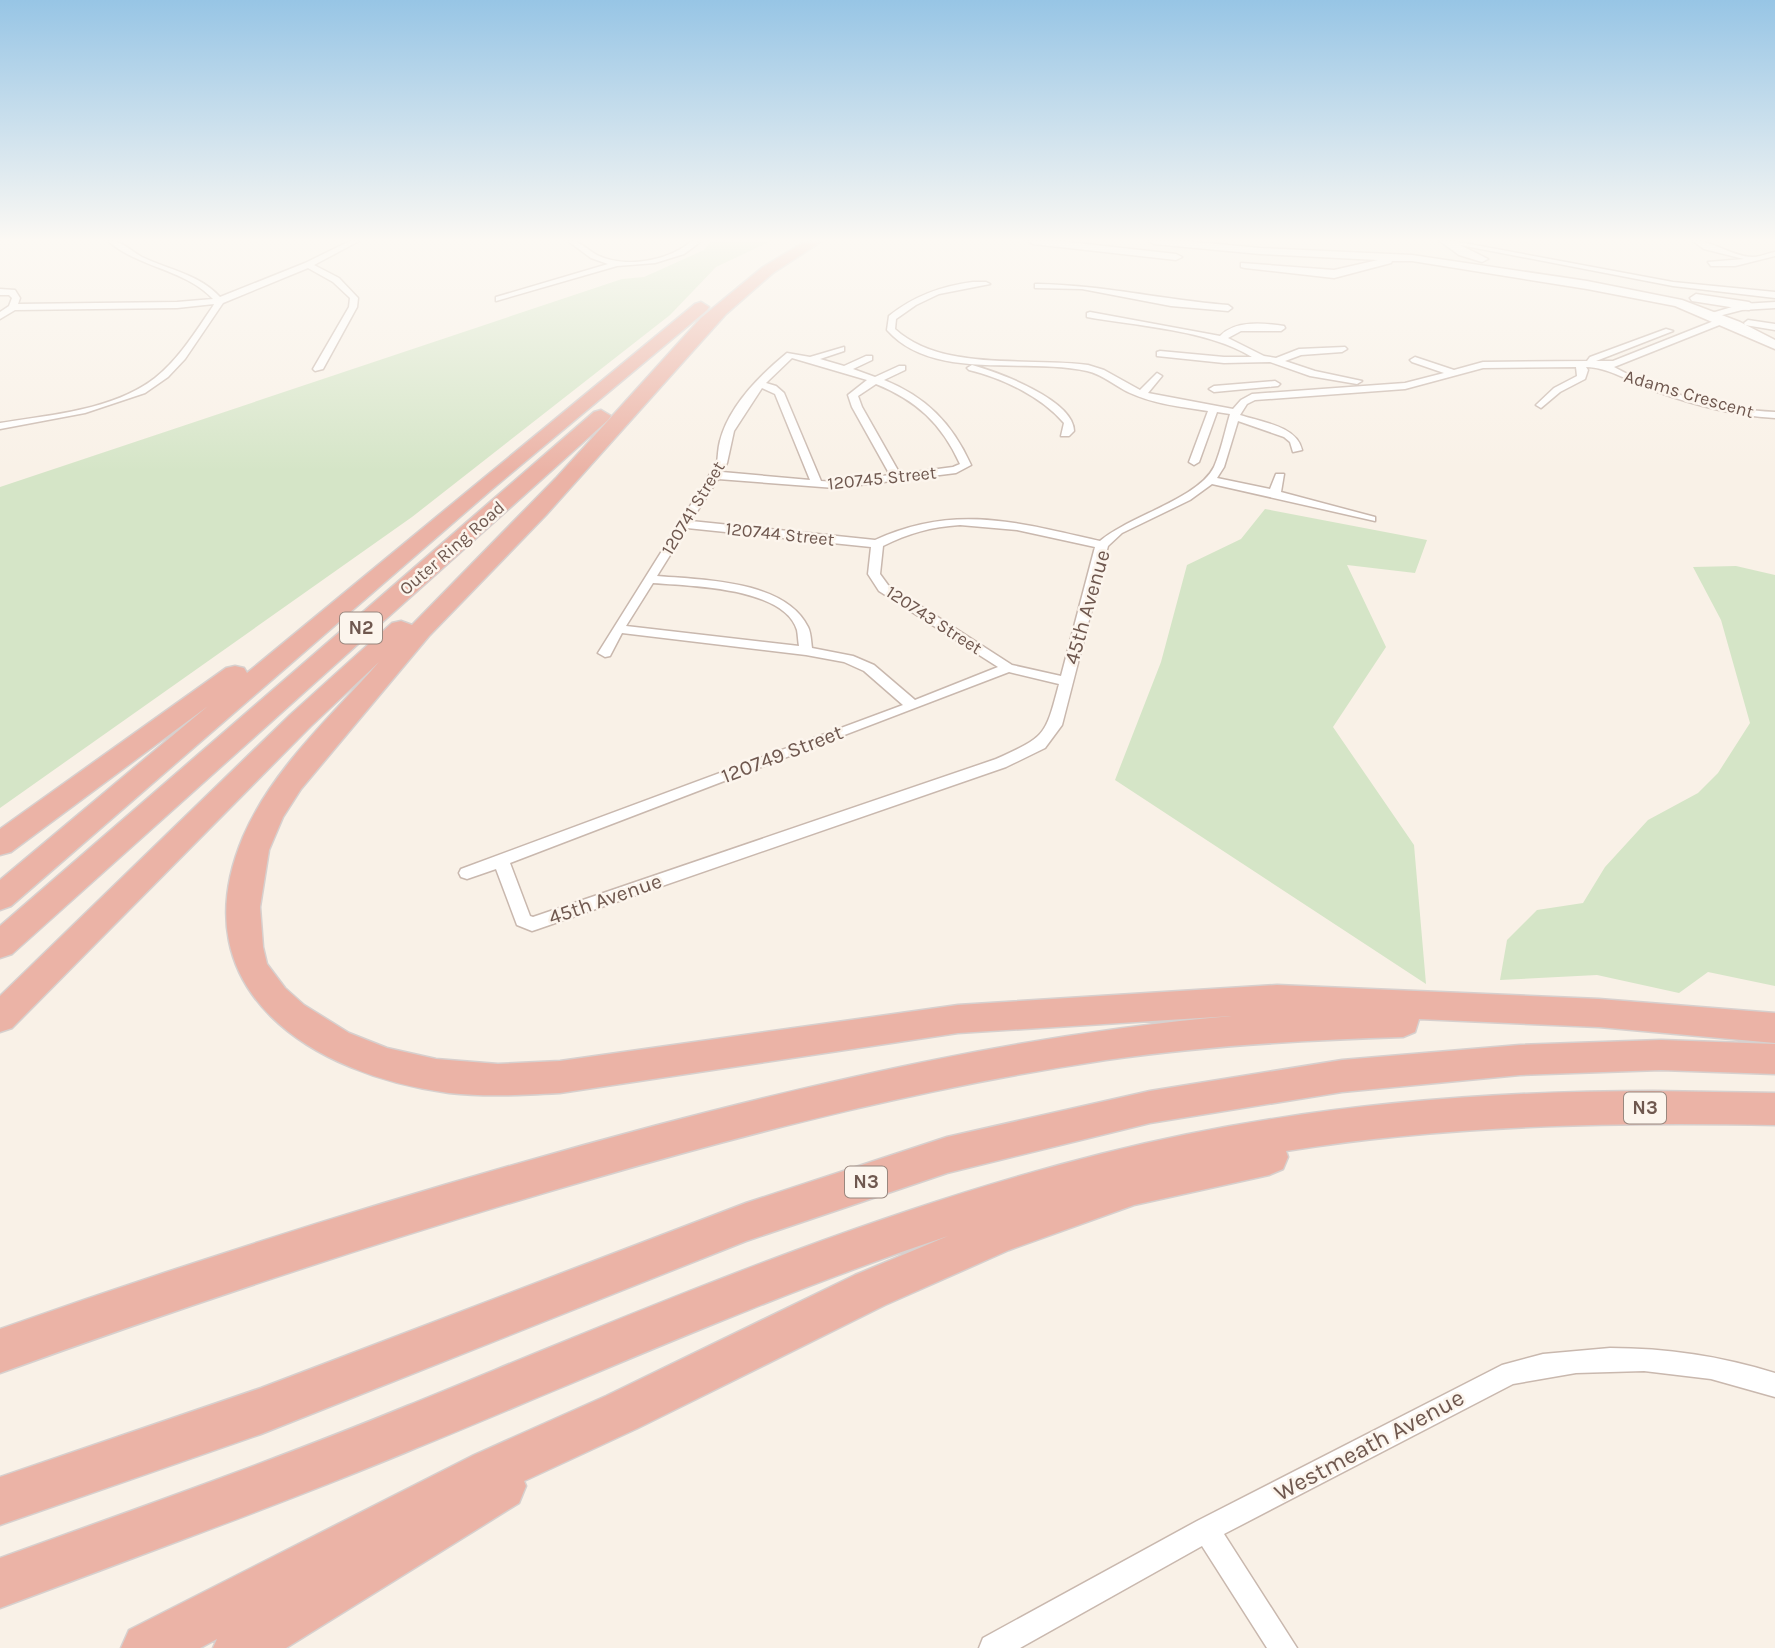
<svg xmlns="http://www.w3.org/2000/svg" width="1775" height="1648" font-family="Karla,sans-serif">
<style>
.green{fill:#d5e5c7}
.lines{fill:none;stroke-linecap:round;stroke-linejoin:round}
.minor-casing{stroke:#c9b8ae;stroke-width:3}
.tertiary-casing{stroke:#c9b8ae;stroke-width:3}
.secondary-casing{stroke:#cebaaf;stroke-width:3}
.motorway-casing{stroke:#d7d0ce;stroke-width:3}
.minor{fill:#fff;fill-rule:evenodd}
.tertiary{fill:#fff;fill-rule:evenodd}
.secondary{fill:#fff;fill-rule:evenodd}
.motorway{fill:#ebb3a6;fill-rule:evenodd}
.labels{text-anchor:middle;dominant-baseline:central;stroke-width:5;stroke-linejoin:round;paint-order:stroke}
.far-street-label{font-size:18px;fill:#6f584f;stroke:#fcf5ed}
.shield{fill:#fcf5ed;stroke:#99877e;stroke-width:2}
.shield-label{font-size:19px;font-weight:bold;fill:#6f584f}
.street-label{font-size:21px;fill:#6f584f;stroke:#fcf5ed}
.near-street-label{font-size:24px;fill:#6f584f;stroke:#fcf5ed}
</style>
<rect width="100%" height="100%" fill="#f9f1e7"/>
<path class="green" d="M708,241H771L716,267L670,315L412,517L0,808V487L622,279L644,277L704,250L710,243Z
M1265,509L1427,540L1415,573L1347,565L1386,647L1333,727L1414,845L1426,984L1115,780L1161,662L1187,565L1241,539Z
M1736,566L1775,575V986L1708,972L1679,993L1597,975L1500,980L1507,940L1537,910L1583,903L1605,867L1648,820L1698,793L1718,773L1750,723L1721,620L1693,567Z"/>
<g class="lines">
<defs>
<path id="minor" d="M108,241C121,240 131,251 142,257C169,270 199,274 220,297L305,263L350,241H359L314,265L339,278L358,298L357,307L323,369L315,371L313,369L349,307L350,298L333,282L308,268L223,303L185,359L168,377L145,393L85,413L0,429V423C50,415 114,410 155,378C179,359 196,331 213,306L214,304L177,308L15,310L0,319V312L9,306L12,298L9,295H0V289L15,290L20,298L18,304L177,302L213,299C185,269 139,268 108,241Z
M568,241C580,240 587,250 597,255C625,269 669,261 692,241L699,243L684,254L655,263L617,266L496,301V297L608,264L591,258Z
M1439,241H1453L1673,282L1775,292V298L1673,286Z
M1693,241C1712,240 1733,257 1753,257C1760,257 1768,253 1775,252V256L1735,266H1711L1708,262L1744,259L1704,249Z
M973,282H986L990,284L939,294L916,305L896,319L895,329C942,372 1028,357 1088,365L1104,370L1140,390L1157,373L1162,376L1148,393L1233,409L1241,400L1252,394L1405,383L1444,373L1412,362L1410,360L1415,357L1454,370L1483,362L1587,361L1590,357L1666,329L1673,331L1596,361H1613L1724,317L1727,318V322L1614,367C1661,393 1722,410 1775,412V418C1733,416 1691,404 1652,390C1630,382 1608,367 1586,367L1588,370L1585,379L1560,392L1541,408L1536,405L1554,388L1577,376L1576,367L1483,368L1405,389L1255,400L1247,404L1240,415C1261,422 1297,426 1302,450L1293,452L1290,442L1284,437L1238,421L1224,467L1217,478L1270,489L1276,474H1284L1281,492L1375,517V521L1212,484L1190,500L1122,533L1108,546L1062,725L1045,748L1006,767L538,929L532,931L517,925L496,869L467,879L461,877L459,873L461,869L903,705L864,671L844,662L806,655L622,633L610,656L605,657L598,653L717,463C718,456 718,448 720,441C729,406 760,375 787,353L810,357L844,347V351L820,359L844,366L866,356H872V360L853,369L875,377L899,366H905V370L884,380C926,397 952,423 971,465L956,473L835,488L718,479L691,521L875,540C955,503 1019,523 1100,541C1129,516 1198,499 1214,467C1221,451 1225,431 1230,414L1217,412L1199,462L1194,465L1189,462L1208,411C1182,407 1154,404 1130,393C1115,386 1102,374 1087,371C1025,357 933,382 887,330L889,316C914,296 941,286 973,282ZM792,358L867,380L848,395L852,407L890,475L835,482L821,481L784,393L776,386L766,383ZM876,384C916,400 942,424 960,464L953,467L900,474L862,407L858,396ZM762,388L775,394L810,480L722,472L727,463L734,431ZM960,525L1017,530L1095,547L1061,676L1012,665L888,585L880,574L883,546C909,533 931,527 960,525ZM687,528L871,547L868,574L879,591L998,667L915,700L874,665L853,656L812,648C811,641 811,633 808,627C785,580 702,580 657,576ZM653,583C689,586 784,587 797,630C798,635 798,641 799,646L626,626ZM1009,672L1059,684C1045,737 1046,736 996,759L533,917L530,916L510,863Z
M1038,284C1102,285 1164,300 1228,305L1232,308L1228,311L1171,306L1082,289L1035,288V284Z
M1090,312L1220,336C1235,320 1264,323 1284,326L1285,328L1281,331H1241L1228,338L1264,356L1276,358L1299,349L1345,347L1347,349L1342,352L1301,355L1285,361L1315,371L1362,381L1357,384L1310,376L1270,362L1224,363L1157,356V352L1160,351L1224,357H1252C1209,330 1137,326 1087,317V313Z
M1748,320L1775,324V330L1745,325L1744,323Z
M972,365C998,372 1074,400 1074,431L1069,436H1061L1064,423C1041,396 1002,378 969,370L967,368Z
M1275,381L1280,384L1278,386L1214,392L1209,389L1214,386Z
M1610,1348C1667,1348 1720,1356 1775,1373V1397L1711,1379L1644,1371L1576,1373L1513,1384L1224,1534L1297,1648H1267L1202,1546L1020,1648H979L983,1638L1197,1521L1502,1365L1543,1354Z"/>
<path id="tertiary" d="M1775,302V308L1742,310L1711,318L1705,315L1742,304Z"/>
<path id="secondary" d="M1028,241H1059L1176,254L1182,257L1176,260L1033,244Z
M1148,241H1185L1260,248L1412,255L1587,281L1682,300L1740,322L1775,340V349L1675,306L1587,289L1412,261H1392L1391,263L1334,278L1245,268L1241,267V263L1334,270L1378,260L1260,254L1154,244Z
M1440,241H1452L1488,259L1482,262L1459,255Z
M1696,294L1749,302L1755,306L1749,310L1692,301L1690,298Z"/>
<path id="motorway" d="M806,241H822L773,273L726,314L546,515L429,636L301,789L283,817L269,850L260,907L263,947L267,964L285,988L304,1005L349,1033L387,1048L436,1059L498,1064L560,1061L958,1005L1277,985L1599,999L1775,1013V1043L1599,1027L1419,1019L1415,1032L1403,1037C1303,1040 1204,1046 1106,1060C933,1086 763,1129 595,1178C394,1236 196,1302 0,1373V1329C216,1253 433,1185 654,1126C844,1076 1036,1033 1232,1016L958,1033L560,1093C523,1095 486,1097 449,1093C314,1075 178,992 243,837C272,769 332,716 379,662L310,727L12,1028L0,1032V996L290,715L392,623L401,621L412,625L557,477L701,318L763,267Z
M701,302L709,307L707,310L491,490L11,906L0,910V880L208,706L11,852L0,855V829L226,668L235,666L244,668L247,673L695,304Z
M601,410L611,416L608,420L12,954L0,958V926L594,412Z
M1661,1040L1775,1044V1074L1661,1070L1520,1075L1342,1092L1150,1123L947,1173L746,1241L261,1434L0,1525V1477L261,1388L746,1203L947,1137L1150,1091L1342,1060L1520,1045Z
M1653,1091L1775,1093V1125C1610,1122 1448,1125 1286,1151L1288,1157L1283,1169L1269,1175L1134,1205L1009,1250L885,1305L638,1428L524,1481L526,1486L519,1503L286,1648H213L217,1639L200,1648H121L129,1630L474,1455L606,1396L855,1275L948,1236C763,1298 585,1379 404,1453C271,1508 135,1557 0,1608V1558C136,1509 273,1461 407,1406C635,1313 862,1214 1101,1154C1282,1108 1467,1091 1653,1091Z"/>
</defs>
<use href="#minor" class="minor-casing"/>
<use href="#tertiary" class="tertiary-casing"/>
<use href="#secondary" class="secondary-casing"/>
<use href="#motorway" class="motorway-casing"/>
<use href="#minor" class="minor"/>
<use href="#tertiary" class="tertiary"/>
<use href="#secondary" class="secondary"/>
<use href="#motorway" class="motorway"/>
</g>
<linearGradient id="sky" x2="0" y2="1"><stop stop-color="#97c5e5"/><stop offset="0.51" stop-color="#fcf9f4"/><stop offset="1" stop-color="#fcf9f4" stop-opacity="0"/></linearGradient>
<rect width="1775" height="471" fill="url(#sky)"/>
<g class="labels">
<g class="far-street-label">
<text transform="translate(1689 394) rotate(16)">Adams Crescent</text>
<text transform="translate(882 478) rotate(-6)">120745 Street</text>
<text transform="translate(693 508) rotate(-59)">120741 Street</text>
<text transform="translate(780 534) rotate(6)">120744 Street</text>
<text transform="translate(452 548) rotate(-41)">Outer Ring Road</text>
<text transform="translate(934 620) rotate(33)">120743 Street</text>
</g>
<g class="shield">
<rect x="340" y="612.5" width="42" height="31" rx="5"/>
<rect x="1624" y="1092.5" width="42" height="31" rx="5"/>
<rect x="845" y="1166.5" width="42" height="31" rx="5"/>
</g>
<g class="shield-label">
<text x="361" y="628">N2</text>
<text x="1645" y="1108">N3</text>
<text x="866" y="1182">N3</text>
</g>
<g class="street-label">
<text transform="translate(1087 607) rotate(-74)">45th Avenue</text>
<text transform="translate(782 754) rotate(-21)">120749 Street</text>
<text transform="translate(605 899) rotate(-19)">45th Avenue</text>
</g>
<g class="near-street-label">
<text transform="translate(1369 1445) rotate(-28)">Westmeath Avenue</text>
</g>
</g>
</svg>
